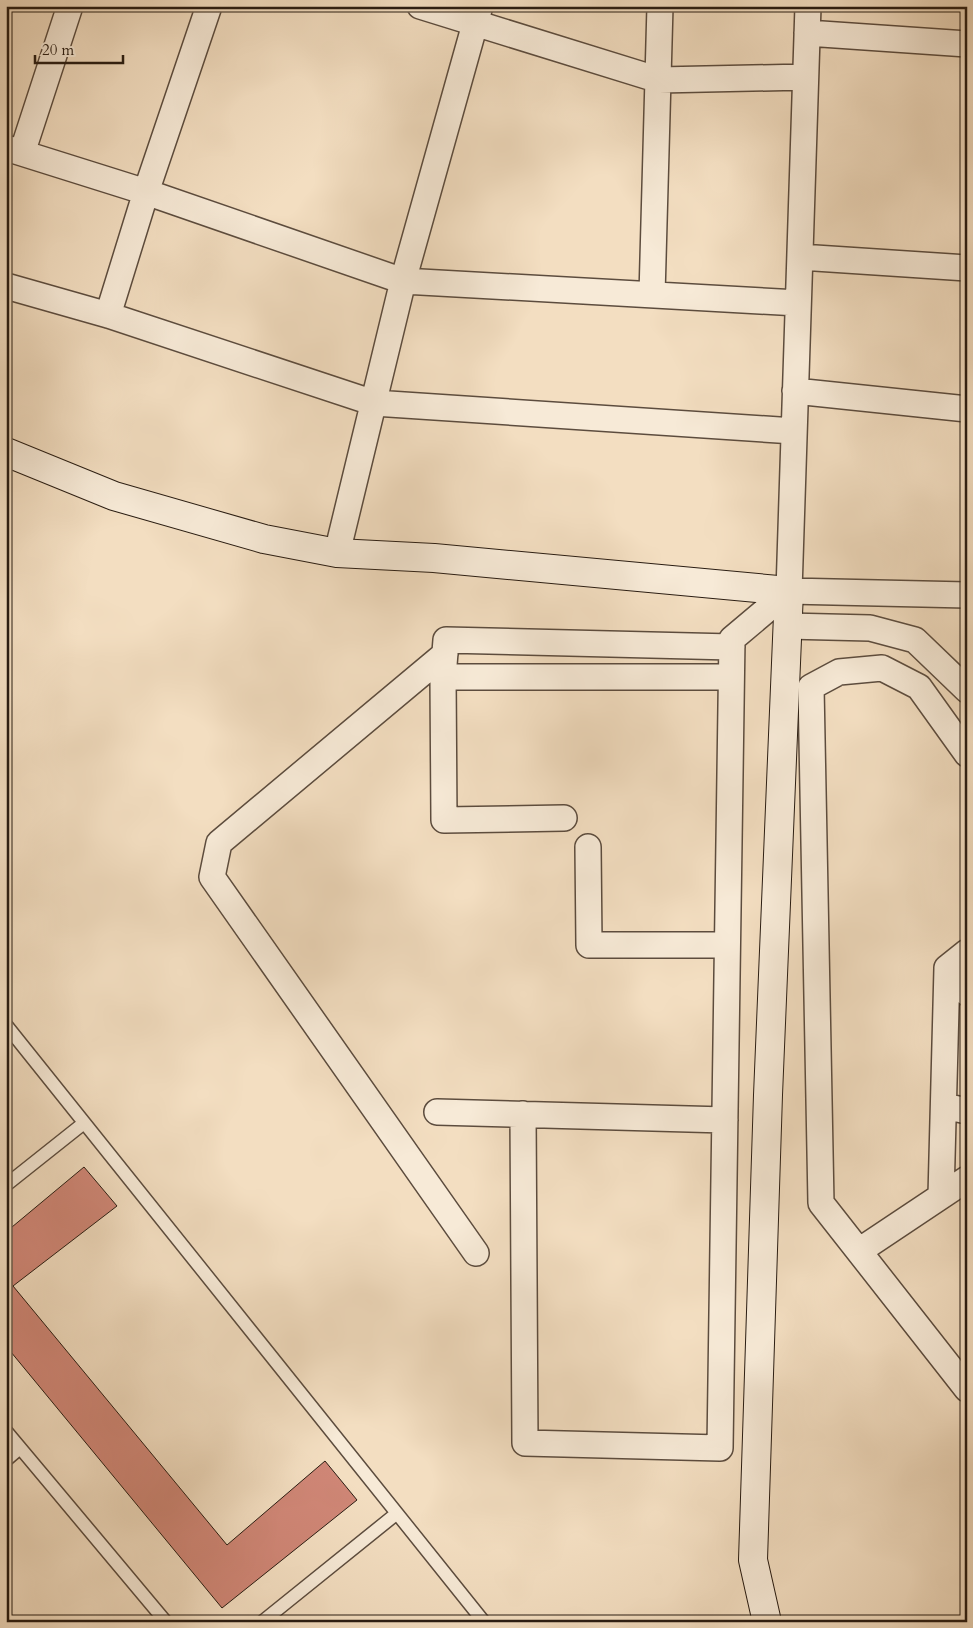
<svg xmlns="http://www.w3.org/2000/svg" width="973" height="1628" font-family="Cardo,serif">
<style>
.building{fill:#d08777;stroke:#291c12}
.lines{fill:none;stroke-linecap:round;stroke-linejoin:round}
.lane-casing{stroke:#5c4c3e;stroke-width:15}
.street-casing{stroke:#5c4c3e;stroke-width:28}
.secondary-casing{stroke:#291c12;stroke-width:30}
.lane{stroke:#f7ead7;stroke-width:12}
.street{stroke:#f7ead7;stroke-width:25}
.secondary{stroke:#f7ead7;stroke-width:28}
</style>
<rect width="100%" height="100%" fill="#f3dec1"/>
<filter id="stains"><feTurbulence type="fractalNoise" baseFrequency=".004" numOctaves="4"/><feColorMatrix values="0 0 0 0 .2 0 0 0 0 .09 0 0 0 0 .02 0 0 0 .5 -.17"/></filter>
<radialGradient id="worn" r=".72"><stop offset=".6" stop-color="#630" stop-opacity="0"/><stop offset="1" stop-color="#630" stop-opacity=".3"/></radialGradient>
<path class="building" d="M84,1167L117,1206L13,1286L227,1545L325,1461L357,1500L222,1608L6,1346V1232Z"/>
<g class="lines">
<defs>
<path id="lane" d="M6,1025L484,1622
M6,1185L84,1123
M6,1431L166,1622
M6,1460L20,1448
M262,1622L396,1514"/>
<path id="street" d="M420,6L659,80L805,77
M807,33L967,44
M6,148L146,192L403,281L798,303
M22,153L70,6
M800,257L967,268
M6,286L108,315L374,403L794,431
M652,295L660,6
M108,315L146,192L209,6
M795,391L967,409
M337,553L403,281L480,6
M789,591L808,6
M787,626L870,628L915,640L967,690
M445,654L219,843L212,877L476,1253
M443,677H731
M967,754L919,687L882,668L839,672L811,687L821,1203L967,1389
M564,818L444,820L443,677L446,640L732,647
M588,847L589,945H727
M967,952L947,968L967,993
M944,1106L967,1111
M437,1112L725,1120
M523,1114L525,1443L720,1448L732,639L789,591L967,595
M941,1196L947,968
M859,1251L967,1179"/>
<path id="secondary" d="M6,452L114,496L264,539L337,553L434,558L789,591L768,1095L753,1560L767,1622"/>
</defs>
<use href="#lane" class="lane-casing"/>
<use href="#street" class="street-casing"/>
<use href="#secondary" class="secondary-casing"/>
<use href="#lane" class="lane"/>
<use href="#street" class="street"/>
<use href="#secondary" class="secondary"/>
</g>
<rect width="973" height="1628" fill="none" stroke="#f3dec1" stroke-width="25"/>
<rect x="8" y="8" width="958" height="1613" fill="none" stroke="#291c12" stroke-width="2.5"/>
<rect x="12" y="12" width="948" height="1603" fill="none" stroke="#291c12"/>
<path d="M35 55v8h88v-8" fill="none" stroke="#291c12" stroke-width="2.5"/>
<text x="42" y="55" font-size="15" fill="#291c12" stroke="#f7ead7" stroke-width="4" paint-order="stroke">20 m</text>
<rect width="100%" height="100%" filter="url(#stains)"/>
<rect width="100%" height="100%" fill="url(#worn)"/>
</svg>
